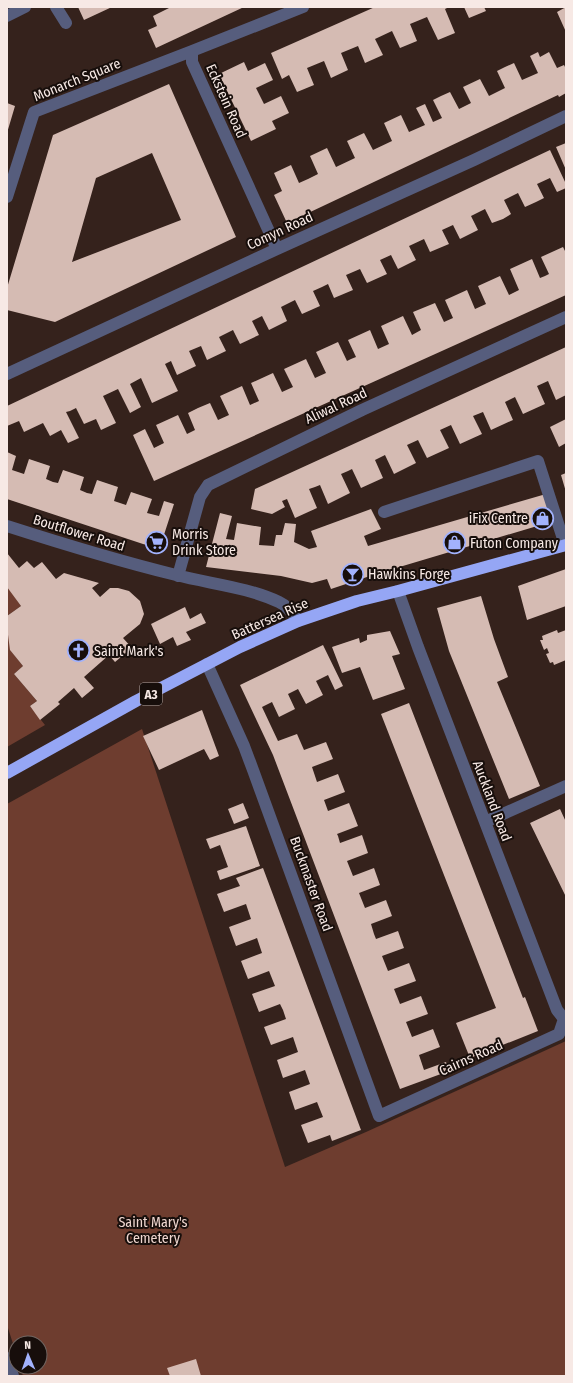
<svg xmlns="http://www.w3.org/2000/svg" width="573" height="1383" font-family="'Fira Sans Condensed',sans-serif">
<style>
.green{fill:#6e3d2f}
.building{fill:#d5bbb3;fill-rule:evenodd}
.lines{fill:none;stroke-linecap:round;stroke-linejoin:round}
.minor{stroke:#565d7d;stroke-width:12}
.highway{stroke:#95a6f5;stroke-width:12}
.labels{text-anchor:middle;dominant-baseline:central;stroke-width:4;stroke-linejoin:round;paint-order:stroke}
.shield{fill:#170e0b;stroke:#b4a7a4;stroke-width:1}
.shield-label{font-size:13px;font-weight:bold;fill:#f7e9e5}
.street-label{font-size:14px;fill:#f7e9e5;stroke:#170e0b}
.poi-label{font-size:14px;fill:#f7e9e5;stroke:#170e0b;text-anchor:start}
.park-label{font-size:14px;fill:#f0d7d0;stroke:#170e0b}
</style>
<rect width="100%" height="100%" fill="#35221c"/>
<path class="green" d="M7,585L21,606L7,616Z
M7,619L11,651L23,666L14,674L37,701L30,706L45,725L7,747Z
M142,729L285,1167L366,1132L566,1041V1376H23L20,1367H40V1343H16V1353L7,1325V804Z"/>
<path class="building" d="M78,7H112L84,20Z
M171,7H244L156,48L148,30L157,26L153,16Z
M375,7H449L445,9L455,33L438,40L427,17L410,24L417,41L400,48L392,31L375,39L383,55L365,63L358,46L341,53L348,70L331,78L324,61L307,68L314,85L297,92L289,75L282,79L271,53Z
M464,7H484L486,11L469,18Z
M566,7V32L557,12Z
M538,52L540,57L549,52L557,68L564,65L566,69V93L559,97L558,95L287,223L274,195L282,191L274,173L291,165L299,183L308,179L318,174L310,156L327,148L336,167L355,158L347,141L364,133L373,150L392,141L384,123L401,115L409,132L425,125L416,108L425,104L433,122L442,118L433,100L441,96L450,92L459,109L471,103L463,87L480,79L489,96L505,88L497,71L505,67L514,63L522,80L538,73L530,56Z
M244,62L248,71L265,63L273,80L256,88L264,104L281,96L289,113L272,121L276,129L251,141L219,74Z
M169,84L236,237L55,322L7,310V288L53,135ZM152,153L181,220L72,262L96,178Z
M7,103L15,106L7,133Z
M566,143V170L556,147Z
M550,150L566,184V188L557,192L550,178L537,184L544,198L536,202L525,207L518,193L504,200L511,214L503,219L492,223L485,209L471,216L478,230L460,239L453,225L442,230L449,244L430,252L424,239L409,246L416,260L398,269L391,255L380,260L387,274L367,283L360,269L346,275L353,290L334,298L328,284L322,287L313,291L320,306L302,314L295,300L281,307L287,321L269,330L262,316L252,321L259,335L240,344L233,330L219,337L226,351L207,360L201,346L189,351L196,366L177,375L171,361L165,364L178,391L152,403L141,378L130,384L141,407L130,413L118,389L103,396L116,423L101,430L96,419L84,424L76,408L70,411L66,412L79,438L68,443L61,430L50,436L43,423L24,432L19,421L7,426V406Z
M563,247L566,253V295L154,481L133,435L145,429L154,448L164,443L156,425L178,415L187,434L195,430L188,413L198,408L210,403L218,420L229,415L220,396L242,386L250,405L259,401L251,383L273,373L282,392L293,387L284,369L306,359L315,378L326,373L316,352L338,342L347,361L351,359L356,357L348,340L370,330L378,349L389,344L381,326L403,316L412,335L421,330L413,312L435,303L444,322L453,318L445,300L467,290L475,309L486,304L478,286L500,276L509,295L519,290L510,269L532,259L540,278L545,276L549,274L541,257Z
M566,347V395L556,400L548,381L537,386L545,404L523,414L515,397L505,402L513,420L491,430L483,412L473,416L482,434L460,444L451,425L440,430L449,448L427,458L418,440L407,445L416,463L394,474L385,455L375,460L383,478L361,488L352,469L348,471L341,474L350,493L328,504L320,485L315,487L309,489L317,508L295,518L287,499L282,501L285,507L272,514L251,509L255,489Z
M566,419V443L559,447L550,427Z
M7,452L16,456L12,470L24,474L29,459L50,466L46,479L53,482L58,483L63,470L84,477L80,490L87,493L92,494L97,480L118,487L114,501L126,505L131,492L152,499L147,513L159,516L164,501L174,504L161,544L154,547L143,544L7,499Z
M566,473V492L561,475Z
M546,494L554,521L376,574L331,589L327,579L312,583L281,576L206,567L220,513L232,516L226,539L234,540L237,523L261,527L259,545L274,546L276,535H282L285,523L296,524L294,542L309,549L317,547L311,531L371,509L381,529L364,536L368,546Z
M7,553L19,568L27,561L34,568L42,562L56,579L64,573L99,583L92,588L100,597L110,588H118L129,591L140,601L144,614L140,624L123,638L132,648L115,662L109,655L84,677L94,688L82,698L74,688L58,702L60,704L40,720L30,706L37,701L14,674L23,666L10,650L7,627V616L21,606L7,587Z
M566,569V606L527,620L518,586Z
M481,596L494,639L508,677L497,682L540,786L509,799L449,651L437,608Z
M185,607L190,619L201,613L206,623L186,632L191,640L177,646L173,637L160,644L151,624Z
M557,630L558,633L566,630V660L554,665L553,662L550,663L546,654L549,653L547,648L544,650L540,640H543L542,636Z
M390,631L400,654L392,656L405,689L373,700L360,667L342,673L332,647L359,638L360,643L367,640V635Z
M323,645L343,686L335,690L328,675L316,681L323,695L306,704L298,689L288,694L295,709L279,717L272,702L262,707L278,741L297,734L304,750L326,742L333,759L312,767L317,782L338,774L345,792L324,800L328,811L349,803L358,826L337,834L338,836L340,843L362,835L368,853L347,861L353,876L374,868L380,885L359,893L365,908L386,900L392,916L371,924L374,934L376,939L398,931L404,948L382,956L388,971L409,963L416,981L394,989L400,1004L421,996L428,1014L406,1022L412,1037L433,1029L440,1047L419,1055L424,1070L446,1062L449,1071L400,1089L273,755L240,685Z
M409,703L523,998L525,997L538,1031L470,1058L456,1023L496,1008L381,714Z
M202,710L219,756L210,760L204,749L159,770L143,736Z
M243,803L249,818L234,824L228,809Z
M560,809L566,822V897L530,823Z
M246,826L260,866L220,880L217,871L228,867L220,845L210,849L206,839Z
M263,868L361,1130L332,1141L330,1135L308,1143L301,1125L323,1117L317,1102L295,1110L289,1092L310,1084L305,1070L283,1078L277,1060L298,1052L293,1037L271,1045L264,1027L286,1019L283,1010L280,1004L259,1012L252,994L275,986L269,971L248,979L241,961L262,953L257,938L236,946L229,927L251,919L246,904L224,912L217,894L240,886L236,878Z
M196,1359L201,1376H170L167,1368Z"/>
<g class="lines">
<path class="minor" d="M56,7L66,23
M7,16L25,7
M7,197L34,112L192,51
M277,249L192,62V51L303,7
M7,374L277,249L474,160L566,116
M384,512L538,461L565,545
M7,526C63,544 119,561 176,575C211,584 247,587 279,602C288,606 293,614 298,621
M178,576L200,497L208,485L362,410L566,317
M398,591L418,647L557,1010L564,1019
M207,664L244,746L253,770L379,1116L559,1034L564,1019
M485,822L566,786
M7,1358L13,1376"/>
<path class="highway" d="M7,773L136,701L240,647L298,621L357,601L398,591L566,545"/>
</g>
<defs>
<symbol id="shop-ring" viewBox="-11 -11 22 22"><circle r="9.5" fill="#170e0b" stroke="#a2b2fd" stroke-width="1.5"/><path d="M-5-2.5h2.3a2.7 3.5 0 0 1 5.4 0H5L5.5 6h-11ZM-1.5-2.5h3a1.5 2.3 0 0 0-3 0Z" fill="#a2b2fd"/></symbol>
<symbol id="supermarket-ring" viewBox="-11 -11 22 22"><circle r="9.5" fill="#170e0b" stroke="#a2b2fd" stroke-width="1.5"/><path d="M-6-5.5h2.5l.6 2H6L4.5 2H-2.5L-4.4-4H-6ZM-1.5 3.2a1.3 1.3 0 1 0 .1 0ZM3 3.2a1.3 1.3 0 1 0 .1 0Z" fill="#a2b2fd"/></symbol>
<symbol id="bar-ring" viewBox="-11 -11 22 22"><circle r="9.5" fill="#170e0b" stroke="#a2b2fd" stroke-width="1.5"/><path d="M-6-5H6L.8 .8V4.5H3.5V6h-7V4.5H-.8V.8Z" fill="#a2b2fd"/></symbol>
<symbol id="church-ring" viewBox="-11 -11 22 22"><circle r="9.5" fill="#170e0b" stroke="#a2b2fd" stroke-width="1.5"/><path d="M-1.2-6h2.4v3.5h3.3v2.4h-3.3V6h-2.4V-.1h-3.3v-2.4h3.3Z" fill="#a2b2fd"/></symbol>
</defs>
<g fill-rule="evenodd">
<use href="#shop-ring" x="530" y="506" width="25" height="25"/>
<use href="#supermarket-ring" x="144" y="530" width="25" height="25"/>
<use href="#shop-ring" x="442" y="530" width="25" height="25"/>
<use href="#bar-ring" x="340" y="562" width="25" height="25"/>
<use href="#church-ring" x="66" y="638" width="25" height="25"/>
</g>
<g class="labels">
<rect class="shield" x="140" y="683" width="22" height="22" rx="3"/>
<g class="shield-label">
<text x="151" y="694">A3</text>
</g>
<g class="street-label">
<text transform="translate(77 80) rotate(-22)">Monarch Square</text>
<text transform="translate(226 101) rotate(66)">Eckstein Road</text>
<text transform="translate(280 231) rotate(-25)">Comyn Road</text>
<text transform="translate(336 406) rotate(-25)">Aliwal Road</text>
<text transform="translate(79 533) rotate(17)">Boutflower Road</text>
<text transform="translate(270 619) rotate(-24)">Battersea Rise</text>
<text transform="translate(492 801) rotate(69)">Auckland Road</text>
<text transform="translate(311 884) rotate(70)">Buckmaster Road</text>
<text transform="translate(471 1058) rotate(-24)">Cairns Road</text>
</g>
<g class="poi-label">
<text x="528" y="518" text-anchor="end">iFix Centre</text>
<text x="172" y="534">Morris<tspan x="172" dy="16">Drink Store</tspan></text>
<text x="470" y="543">Futon Company</text>
<text x="368" y="574">Hawkins Forge</text>
<text x="94" y="651">Saint Mark's</text>
</g>
<g class="park-label">
<text x="153" y="1222">Saint Mary's<tspan x="153" dy="16">Cemetery</tspan></text>
</g>
</g>
<rect width="573" height="1383" fill="none" stroke="#f7e9e5" stroke-width="16"/>
<g transform="translate(28 1355) rotate(358)"><circle r="19" fill="#170e0b" stroke="#716662"/>
<path d="M0-3L7 15L0 10L-7 15Z" fill="#a2b2fd"/>
<text y="-6" font-size="11" font-weight="bold" text-anchor="middle" fill="#f7e9e5">N</text>
</g>
</svg>
